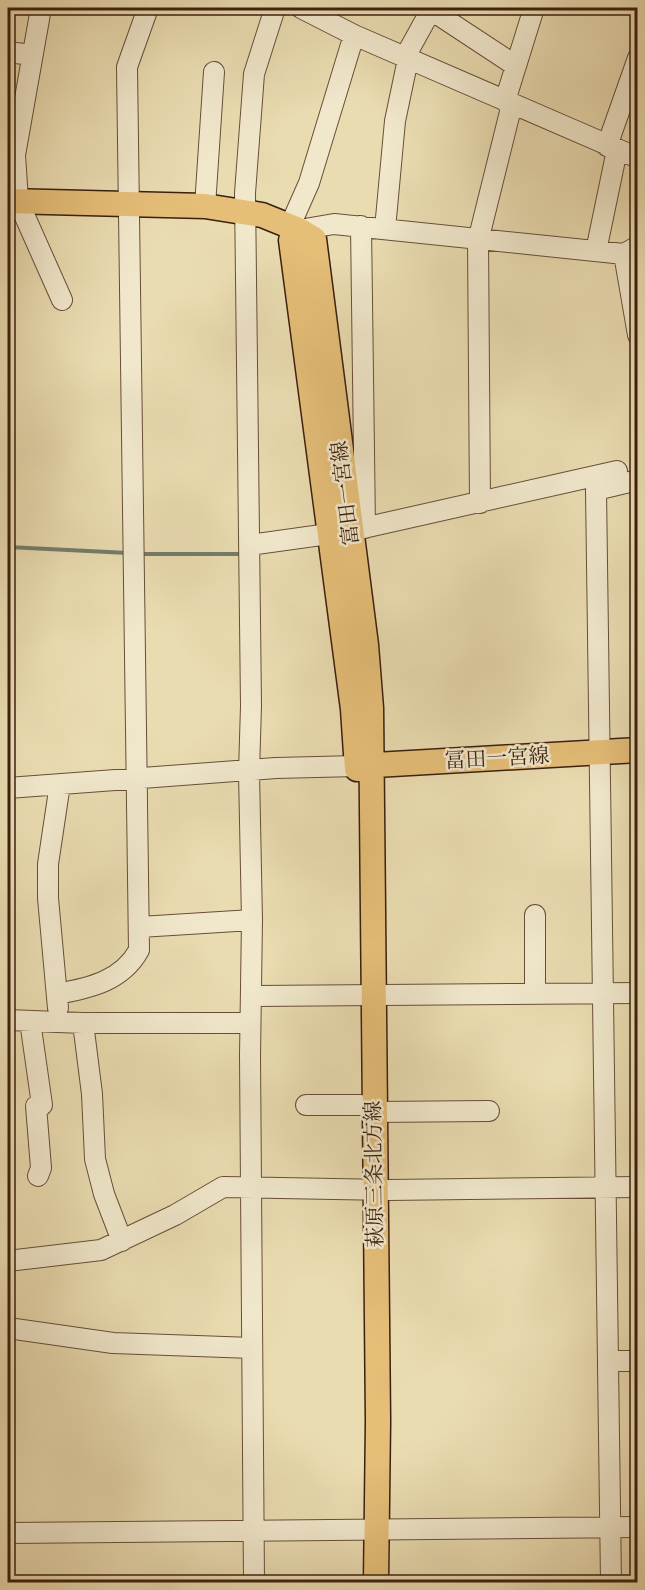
<svg xmlns="http://www.w3.org/2000/svg" width="645" height="1590" font-family="'Libre Bodoni','Noto Serif JP',serif">
<style>
.lines{fill:none;stroke-linecap:round;stroke-linejoin:round}
.stream{stroke:#737d6b;stroke-width:4}
.minor-casing{stroke:#674e38;stroke-width:22}
.major-casing{stroke:#3b1f0f;stroke-width:27}
.minor{stroke:#f1e8cc;stroke-width:20}
.major{stroke:#e5be78;stroke-width:24}
.labels{text-anchor:middle;dominant-baseline:central;stroke-width:5;stroke-linejoin:round;paint-order:stroke}
.street-label{font-size:21px;fill:#3b1f0f;stroke:#f1e8cc}
</style>
<rect width="100%" height="100%" fill="#eadcb1"/>
<filter id="stains"><feTurbulence type="fractalNoise" baseFrequency=".00333" numOctaves="4"/><feColorMatrix values="0 0 0 0 .2 0 0 0 0 .09 0 0 0 0 .02 0 0 0 .5 -.17"/></filter>
<radialGradient id="worn" r=".72"><stop offset=".6" stop-color="#630" stop-opacity="0"/><stop offset="1" stop-color="#630" stop-opacity=".3"/></radialGradient>
<g class="lines">
<path class="stream" d="M8,547L128,553
M139,554H242"/>
<defs>
<path id="minor" d="M41,8L15,155L18,201L62,300
M301,8L354,35L638,158
M431,10L516,66
M8,52L32,55
M405,57L432,8
M505,101L534,8
M607,146L638,58
M205,206L214,72
M290,226L309,183L354,35
M361,226L365,528
M385,229L395,121L408,59
M299,230L334,224L624,254L638,246
M596,251L617,150
M624,254L638,335
M480,503L478,241L512,104
M249,545L350,531L617,471
M8,788L276,768L357,766
M535,915V993
M140,927L252,920
M57,994C90,988 122,981 139,950L127,67L148,8
M251,996L638,993
M58,1008L48,898V864L60,784
M8,1020L83,1023H250
M30,1021L42,1105L36,1106L41,1168L38,1176
M83,1023L92,1094L95,1159L104,1194L122,1241
M306,1105H361
M374,1112L489,1111
M8,1261L101,1250L175,1215L223,1187L388,1190L638,1187
M8,1328L113,1343L252,1348
M609,1361H638
M8,1533L638,1527
M254,1582L250,1056L252,920L249,772L251,706L245,193L254,74L275,8
M611,1582L596,490L638,480"/>
<path id="major" d="M8,201L205,206L262,215L299,230L314,239L366,645L371,708L378,1421L376,1582
M299,230L291,240L353,709L357,769
M358,766L638,750"/>
</defs>
<use href="#minor" class="minor-casing"/>
<use href="#major" class="major-casing"/>
<use href="#minor" class="minor"/>
<use href="#major" class="major"/>
</g>
<g class="labels">
<g class="street-label">
<text transform="translate(346 493) rotate(-97)">富田一宮線</text>
<text transform="translate(497 759) rotate(-3)">冨田一宮線</text>
<text transform="translate(375 1174) rotate(-91)">萩原三条北方線</text>
</g>
</g>
<rect width="645" height="1590" fill="none" stroke="#eadcb1" stroke-width="30"/>
<rect x="9" y="9" width="627" height="1572" fill="none" stroke="#3b1f0f" stroke-width="3"/>
<rect x="15" y="15" width="615" height="1560" fill="none" stroke="#3b1f0f" stroke-width="1.5"/>
<rect width="100%" height="100%" filter="url(#stains)"/>
<rect width="100%" height="100%" fill="url(#worn)"/>
</svg>
